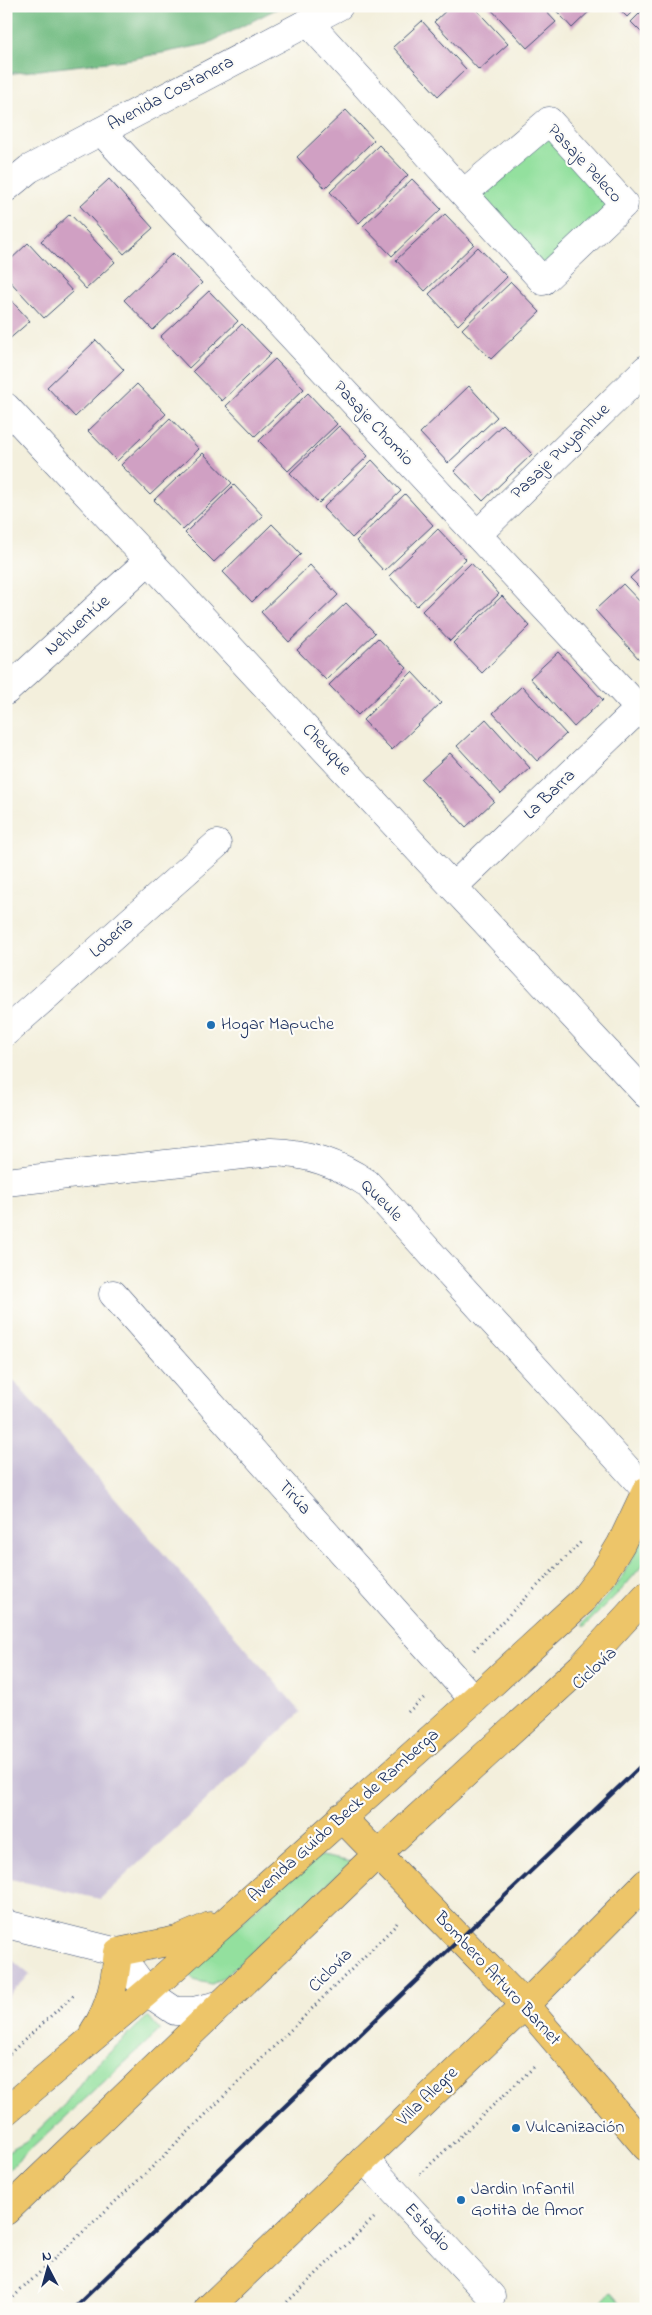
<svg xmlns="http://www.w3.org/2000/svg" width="652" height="2315" font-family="'Indie Flower',sans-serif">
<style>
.industrial{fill:#c9bfd7}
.green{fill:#93e09e;stroke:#57887e}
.forest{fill:#76be85;stroke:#487672}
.building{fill:#d0a0c3}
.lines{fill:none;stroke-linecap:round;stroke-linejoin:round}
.minor-casing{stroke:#3b4c71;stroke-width:29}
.major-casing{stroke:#3b4c71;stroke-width:29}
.path{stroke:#3b4c71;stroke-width:3;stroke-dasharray:1 4;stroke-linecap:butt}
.minor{stroke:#fff;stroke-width:28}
.major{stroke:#edc569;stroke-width:28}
.rail{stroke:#1b2f5e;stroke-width:4}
.poi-dot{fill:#1f6fb2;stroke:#fdfcf7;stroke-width:2}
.labels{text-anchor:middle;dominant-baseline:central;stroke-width:4.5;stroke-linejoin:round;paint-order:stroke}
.street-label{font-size:18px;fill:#1b2f5e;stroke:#fdfcf7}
.poi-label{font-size:18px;fill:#1b2f5e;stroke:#fdfcf7;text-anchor:start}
</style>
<rect width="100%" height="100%" fill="#fdfcf7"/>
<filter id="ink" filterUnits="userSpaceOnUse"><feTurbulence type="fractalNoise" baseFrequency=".02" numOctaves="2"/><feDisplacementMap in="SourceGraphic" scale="10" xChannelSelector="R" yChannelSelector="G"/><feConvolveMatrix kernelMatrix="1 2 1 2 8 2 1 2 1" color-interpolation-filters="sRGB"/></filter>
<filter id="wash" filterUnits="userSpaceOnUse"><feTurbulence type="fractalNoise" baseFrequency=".0096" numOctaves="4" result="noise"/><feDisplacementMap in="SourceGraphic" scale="20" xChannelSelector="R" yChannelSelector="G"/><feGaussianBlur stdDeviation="1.12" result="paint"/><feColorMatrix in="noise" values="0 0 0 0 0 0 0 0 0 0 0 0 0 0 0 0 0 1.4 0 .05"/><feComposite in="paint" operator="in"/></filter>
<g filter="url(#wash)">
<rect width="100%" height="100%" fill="#f3efdc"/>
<path class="industrial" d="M6,1372L301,1712L100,1899L6,1878Z
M6,1955L30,1975L6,1998Z"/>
<path class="green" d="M547,131L614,204L544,272L477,197Z
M646,1533V1561L624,1587L584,1627L582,1624L619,1582Z
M321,1856L352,1862L223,1978L212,1984L193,1980L188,1975L304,1862Z
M148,2016L160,2030L6,2172V2152L28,2140L65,2104L88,2073Z
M611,2292L626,2309H593Z"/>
<path class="forest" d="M6,6H282L207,44L132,59L6,74Z"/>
<g id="blocks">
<path class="building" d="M451,6H473L508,44L479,70L434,22Z
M488,6H541L556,22L527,48Z
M552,6H595L572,28Z
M616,6H638L627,17Z
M646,7V37L631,22Z
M422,21L466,69L438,96L393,47Z
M346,110L374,140L325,188L297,157Z
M379,145L408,175L359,223L330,192Z
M109,179L153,228L124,254L80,206Z
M412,179L441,209L392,256L363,226Z
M70,214L115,262L86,289L41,241Z
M445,214L474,244L425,291L396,260Z
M28,243L73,292L44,318L6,277V264Z
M478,247L507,277L458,325L429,294Z
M173,253L202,283L153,330L124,300Z
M511,282L540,312L491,359L462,329Z
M209,291L238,321L189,368L160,337Z
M6,295L30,321L6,342Z
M242,324L271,354L222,401L193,371Z
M96,340L124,370L75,417L47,387Z
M275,359L304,389L255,436L226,406Z
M137,384L166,414L117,461L88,431Z
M469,386L497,417L448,463L420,433Z
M308,393L337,424L288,471L259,441Z
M170,418L199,449L150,495L121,465Z
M503,424L532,454L483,501L454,471Z
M339,426L368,456L319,503L290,473Z
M203,453L232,483L183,530L154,500Z
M372,460L401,491L352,538L323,508Z
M234,485L263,516L214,562L185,533Z
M405,494L433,525L384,571L356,541Z
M272,524L301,554L252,602L223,572Z
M438,529L466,559L417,606L389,576Z
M471,563L499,594L450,641L422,611Z
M646,563V594L630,578Z
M310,565L338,595L289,642L261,612Z
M623,584L646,608V653L639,659L595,610Z
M502,596L530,626L482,673L453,643Z
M346,603L375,633L326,680L297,650Z
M378,638L407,668L358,715L329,685Z
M558,652L603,700L574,727L530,678Z
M412,672L441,703L392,750L363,720Z
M522,686L566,734L537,761L493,713Z
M486,719L530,768L501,794L457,746Z
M450,753L494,801L466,827L421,779Z"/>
</g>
</g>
<g filter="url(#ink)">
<use href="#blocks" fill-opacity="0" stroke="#3b4c71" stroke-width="1"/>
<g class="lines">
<defs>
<path id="minor" d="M308,22L543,281L624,204L549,121L464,193
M101,131L646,716
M6,188L29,169L339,6
M6,407L646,1094
M477,535L646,369
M6,691L149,560
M453,887L646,702
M6,1032L217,844
M6,1182L271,1152C308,1153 337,1163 367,1183L646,1490
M113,1294L474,1700
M6,1924L118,1952L147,1992L175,2011H193L222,2004
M364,2159L491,2296"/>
<path id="major" d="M341,1817L525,2005L646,2147
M94,2031C111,2007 115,1980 118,1952L177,1940L210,1926
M6,2111L147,1992L474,1700L582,1601L604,1572L621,1544L646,1491
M6,2211L365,1866L581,1667L646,1596
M208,2309L525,2005L646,1883"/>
</defs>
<use href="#minor" class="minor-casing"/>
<use href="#major" class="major-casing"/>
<path class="path" d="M474,1650L582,1541
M408,1712L426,1696
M6,2057L76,1993
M420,2174L534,2067
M6,2304L162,2158L395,1926L399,1920
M280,2309L374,2218"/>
<use href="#minor" class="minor"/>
<use href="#major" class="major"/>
<path class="rail" d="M73,2309L646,1761"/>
</g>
</g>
<g class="poi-dot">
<circle cx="211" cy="1025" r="5"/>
<circle cx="516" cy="2128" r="5"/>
<circle cx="461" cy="2200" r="5"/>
</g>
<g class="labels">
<g class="street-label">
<text transform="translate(171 94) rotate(-28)">Avenida Costanera</text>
<text transform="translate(584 164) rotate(47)">Pasaje Peleco</text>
<text transform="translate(373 424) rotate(47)">Pasaje Chomio</text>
<text transform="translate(561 452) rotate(-44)">Pasaje Puyanhue</text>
<text transform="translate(78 626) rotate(-42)">Nehuentúe</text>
<text transform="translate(326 750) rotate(47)">Cheuque</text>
<text transform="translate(550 795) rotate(-44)">La Barra</text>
<text transform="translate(112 938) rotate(-42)">Lobería</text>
<text transform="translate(381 1201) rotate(45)">Queule</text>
<text transform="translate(294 1498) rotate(48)">Tirúa</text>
<text transform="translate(595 1669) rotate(-43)">Ciclovía</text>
<text transform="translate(344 1816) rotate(-42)">Avenida Guido Beck de Ramberga</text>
<text transform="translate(331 1971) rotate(-45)">Ciclovía</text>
<text transform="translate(497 1979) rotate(47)">Bombero Arturo Barnet</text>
<text transform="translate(428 2097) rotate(-44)">Villa Alegre</text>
<text transform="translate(427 2228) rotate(47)">Estadio</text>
</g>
<g class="poi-label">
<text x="221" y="1025">Hogar Mapuche</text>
<text x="526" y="2128">Vulcanización</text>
<text x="471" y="2190">Jardin Infantil<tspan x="471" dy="21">Gotita de Amor</tspan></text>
</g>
</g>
<rect width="652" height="2315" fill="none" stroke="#fdfcf7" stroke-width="25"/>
<g transform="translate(48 2268) rotate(354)" stroke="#fdfcf7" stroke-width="4" paint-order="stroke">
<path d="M0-4L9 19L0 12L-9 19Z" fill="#1b2f5e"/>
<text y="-8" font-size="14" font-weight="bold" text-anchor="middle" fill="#1b2f5e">N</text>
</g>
</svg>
